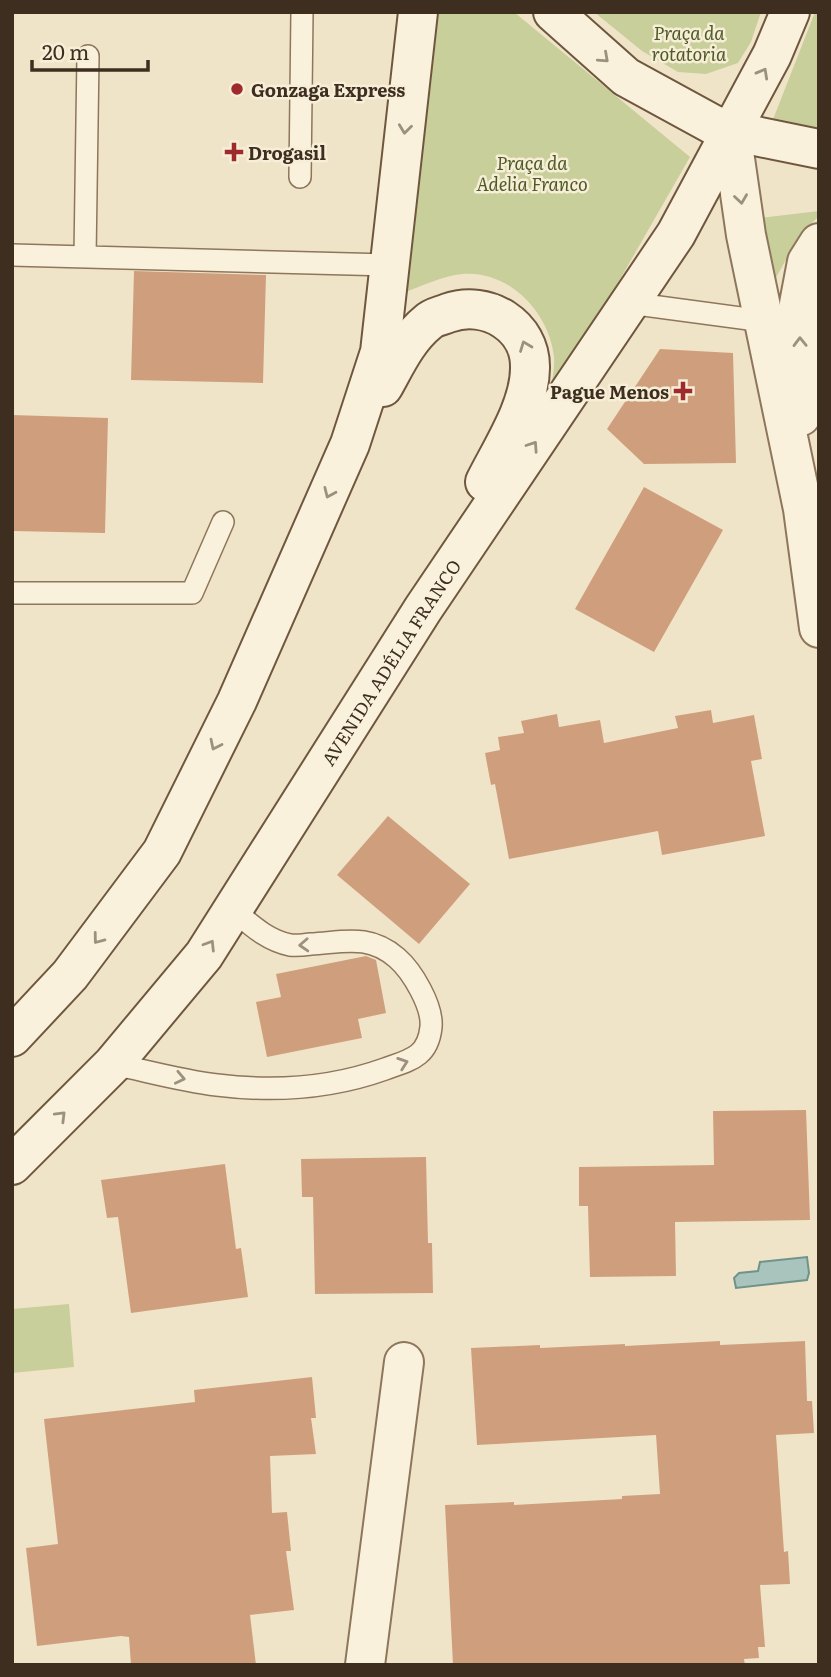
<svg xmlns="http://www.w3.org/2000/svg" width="831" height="1677" font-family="Literata,serif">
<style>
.green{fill:#c9cf9b}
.water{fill:#a9c4bc;stroke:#6f938a;stroke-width:2}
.building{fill:#cf9f7d}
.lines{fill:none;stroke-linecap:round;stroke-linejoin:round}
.lane-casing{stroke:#8d765c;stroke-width:24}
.street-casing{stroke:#8d765c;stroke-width:42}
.secondary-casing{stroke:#6f573f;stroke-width:42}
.lane{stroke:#faf1dc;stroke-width:21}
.street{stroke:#faf1dc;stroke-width:38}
.secondary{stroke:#faf1dc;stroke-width:38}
.oneway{stroke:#9c907e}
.poi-dot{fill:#9e2a2b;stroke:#f7eed8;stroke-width:2.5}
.labels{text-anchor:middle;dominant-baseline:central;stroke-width:5;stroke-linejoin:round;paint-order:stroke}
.park-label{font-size:18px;font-style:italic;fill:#4d5a26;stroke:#f7eed8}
.poi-label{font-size:18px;font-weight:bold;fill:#3d2e20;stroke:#f7eed8;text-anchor:start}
.street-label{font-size:18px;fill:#3d2e20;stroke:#f7eed8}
</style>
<rect width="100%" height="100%" fill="#f0e4c8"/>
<path class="green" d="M434,12H514L690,157L548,405C550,390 555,372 554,357C549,312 509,270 462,274C443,276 424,285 406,292Z
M594,12H761L751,42L738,63L706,74L678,72L642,51Z
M815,12H819V129L772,122Z
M819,211V216L799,236L772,285L759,218Z
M69,1304L74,1367L12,1373V1309Z"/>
<path class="water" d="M807,1257L809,1273L807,1280L736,1288L734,1278L739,1273L758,1271L760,1262Z"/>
<path class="building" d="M134,271L266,275L263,383L131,380Z
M660,349L733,353L736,463L644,464L607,429Z
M12,415L108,418L105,533L12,531Z
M644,487L723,530L654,652L575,609Z
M711,710L713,723L754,715L762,759L751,761L765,836L662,855L658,831L509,859L495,784L491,785L485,753L500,750L498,737L524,733L521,721L557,714L559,727L600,720L604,743L678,728L675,716Z
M388,816L470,884L419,944L337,875Z
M366,956L376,960L386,1013L358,1019L362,1038L267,1057L256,1002L281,997L276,974Z
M806,1110L810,1220L675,1222L676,1276L590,1277L588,1206H579V1167L714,1165L713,1111Z
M426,1157L428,1243H432L433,1293L315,1294L313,1197H302L301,1159Z
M225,1164L236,1249L241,1248L248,1297L131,1313L118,1217L107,1218L101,1180Z
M720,1341V1345L805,1341L807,1401H812L814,1433L776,1435L784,1552L788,1551L790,1584L760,1585L765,1647H758L759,1658L744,1659L745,1665H453L445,1505L514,1502V1505L622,1499V1496L660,1494L656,1435L477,1445L471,1348L540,1345V1348L625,1344V1346Z
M312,1377L316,1418H311L316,1454L270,1456L272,1513L287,1512L291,1551H286L294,1610L250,1615L256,1665H131L129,1637L121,1636L37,1646L26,1548L58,1544L44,1419L195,1402L194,1390Z"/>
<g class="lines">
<defs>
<path id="lane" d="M300,177L302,12
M12,255L389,265
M85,257L88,56
M629,303L764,321
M12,593H192L223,522
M113,1064C147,1071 182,1081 217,1085C273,1092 332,1088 385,1069C410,1060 428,1057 431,1027C433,1006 412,971 397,958C369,934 345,942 311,944C304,945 297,946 290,945C266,940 250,924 232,909"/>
<path id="street" d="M731,131L746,235L803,509L819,628
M801,416L799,304L807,262L819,243
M365,1665L404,1362"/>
<g id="secondary">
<path d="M553,12L626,77L712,124L731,131L819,149"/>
<path d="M383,387C396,364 407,339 428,322C433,317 441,316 448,313C487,299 531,326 530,368C530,406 502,448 485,482"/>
<path d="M12,1037L70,975L162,852L237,701L350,444L380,352L418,12"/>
<path id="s1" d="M12,1165L113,1064L204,955L423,609L676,234L772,55L790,12"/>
</g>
</defs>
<use href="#lane" class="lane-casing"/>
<use href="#street" class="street-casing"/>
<use href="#secondary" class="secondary-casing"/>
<use href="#lane" class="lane"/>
<use href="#street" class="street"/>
<use href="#secondary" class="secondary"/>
</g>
<defs><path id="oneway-chevron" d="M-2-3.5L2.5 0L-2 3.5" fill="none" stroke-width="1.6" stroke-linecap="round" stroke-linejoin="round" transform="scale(1.75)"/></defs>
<g class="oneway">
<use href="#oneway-chevron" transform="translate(604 58) rotate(42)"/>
<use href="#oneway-chevron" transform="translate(763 73) rotate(-61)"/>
<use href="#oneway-chevron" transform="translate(405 129) rotate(97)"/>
<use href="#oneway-chevron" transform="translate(741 199) rotate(82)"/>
<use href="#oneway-chevron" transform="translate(800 342) rotate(-91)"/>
<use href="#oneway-chevron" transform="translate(525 346) rotate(-111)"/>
<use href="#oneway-chevron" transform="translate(533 446) rotate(-56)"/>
<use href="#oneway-chevron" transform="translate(329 493) rotate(114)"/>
<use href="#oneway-chevron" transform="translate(215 745) rotate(116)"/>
<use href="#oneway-chevron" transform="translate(98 939) rotate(127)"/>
<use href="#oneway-chevron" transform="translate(210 945) rotate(-58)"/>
<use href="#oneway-chevron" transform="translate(304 945) rotate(177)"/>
<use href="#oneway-chevron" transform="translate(403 1063) rotate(-19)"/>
<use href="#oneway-chevron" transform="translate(180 1078) rotate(12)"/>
<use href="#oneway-chevron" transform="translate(61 1116) rotate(-45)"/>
</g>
<g class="poi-dot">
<circle cx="237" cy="89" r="7"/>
<path d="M230.5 141.5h7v7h7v7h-7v7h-7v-7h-7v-7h7z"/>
<path d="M679.5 380.5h7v7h7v7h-7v7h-7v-7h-7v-7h7z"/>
</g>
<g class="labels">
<g class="park-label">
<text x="689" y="32">Praça da<tspan x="689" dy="21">rotatoria</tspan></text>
<text x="532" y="162">Praça da<tspan x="532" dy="21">Adelia Franco</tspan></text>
</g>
<g class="poi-label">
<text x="251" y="89">Gonzaga Express</text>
<text x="248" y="152">Drogasil</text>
<text x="669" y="391" text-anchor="end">Pague Menos</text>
</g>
<g class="street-label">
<text stroke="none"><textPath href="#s1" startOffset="632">AVENIDA ADÉLIA FRANCO</textPath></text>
</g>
</g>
<rect width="831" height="1677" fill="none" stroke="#3d2e20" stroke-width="28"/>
<path d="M32 60v10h116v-10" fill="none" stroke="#3d2e20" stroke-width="3.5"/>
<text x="42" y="60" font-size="21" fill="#3d2e20" stroke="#f7eed8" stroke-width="5" paint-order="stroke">20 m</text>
</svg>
